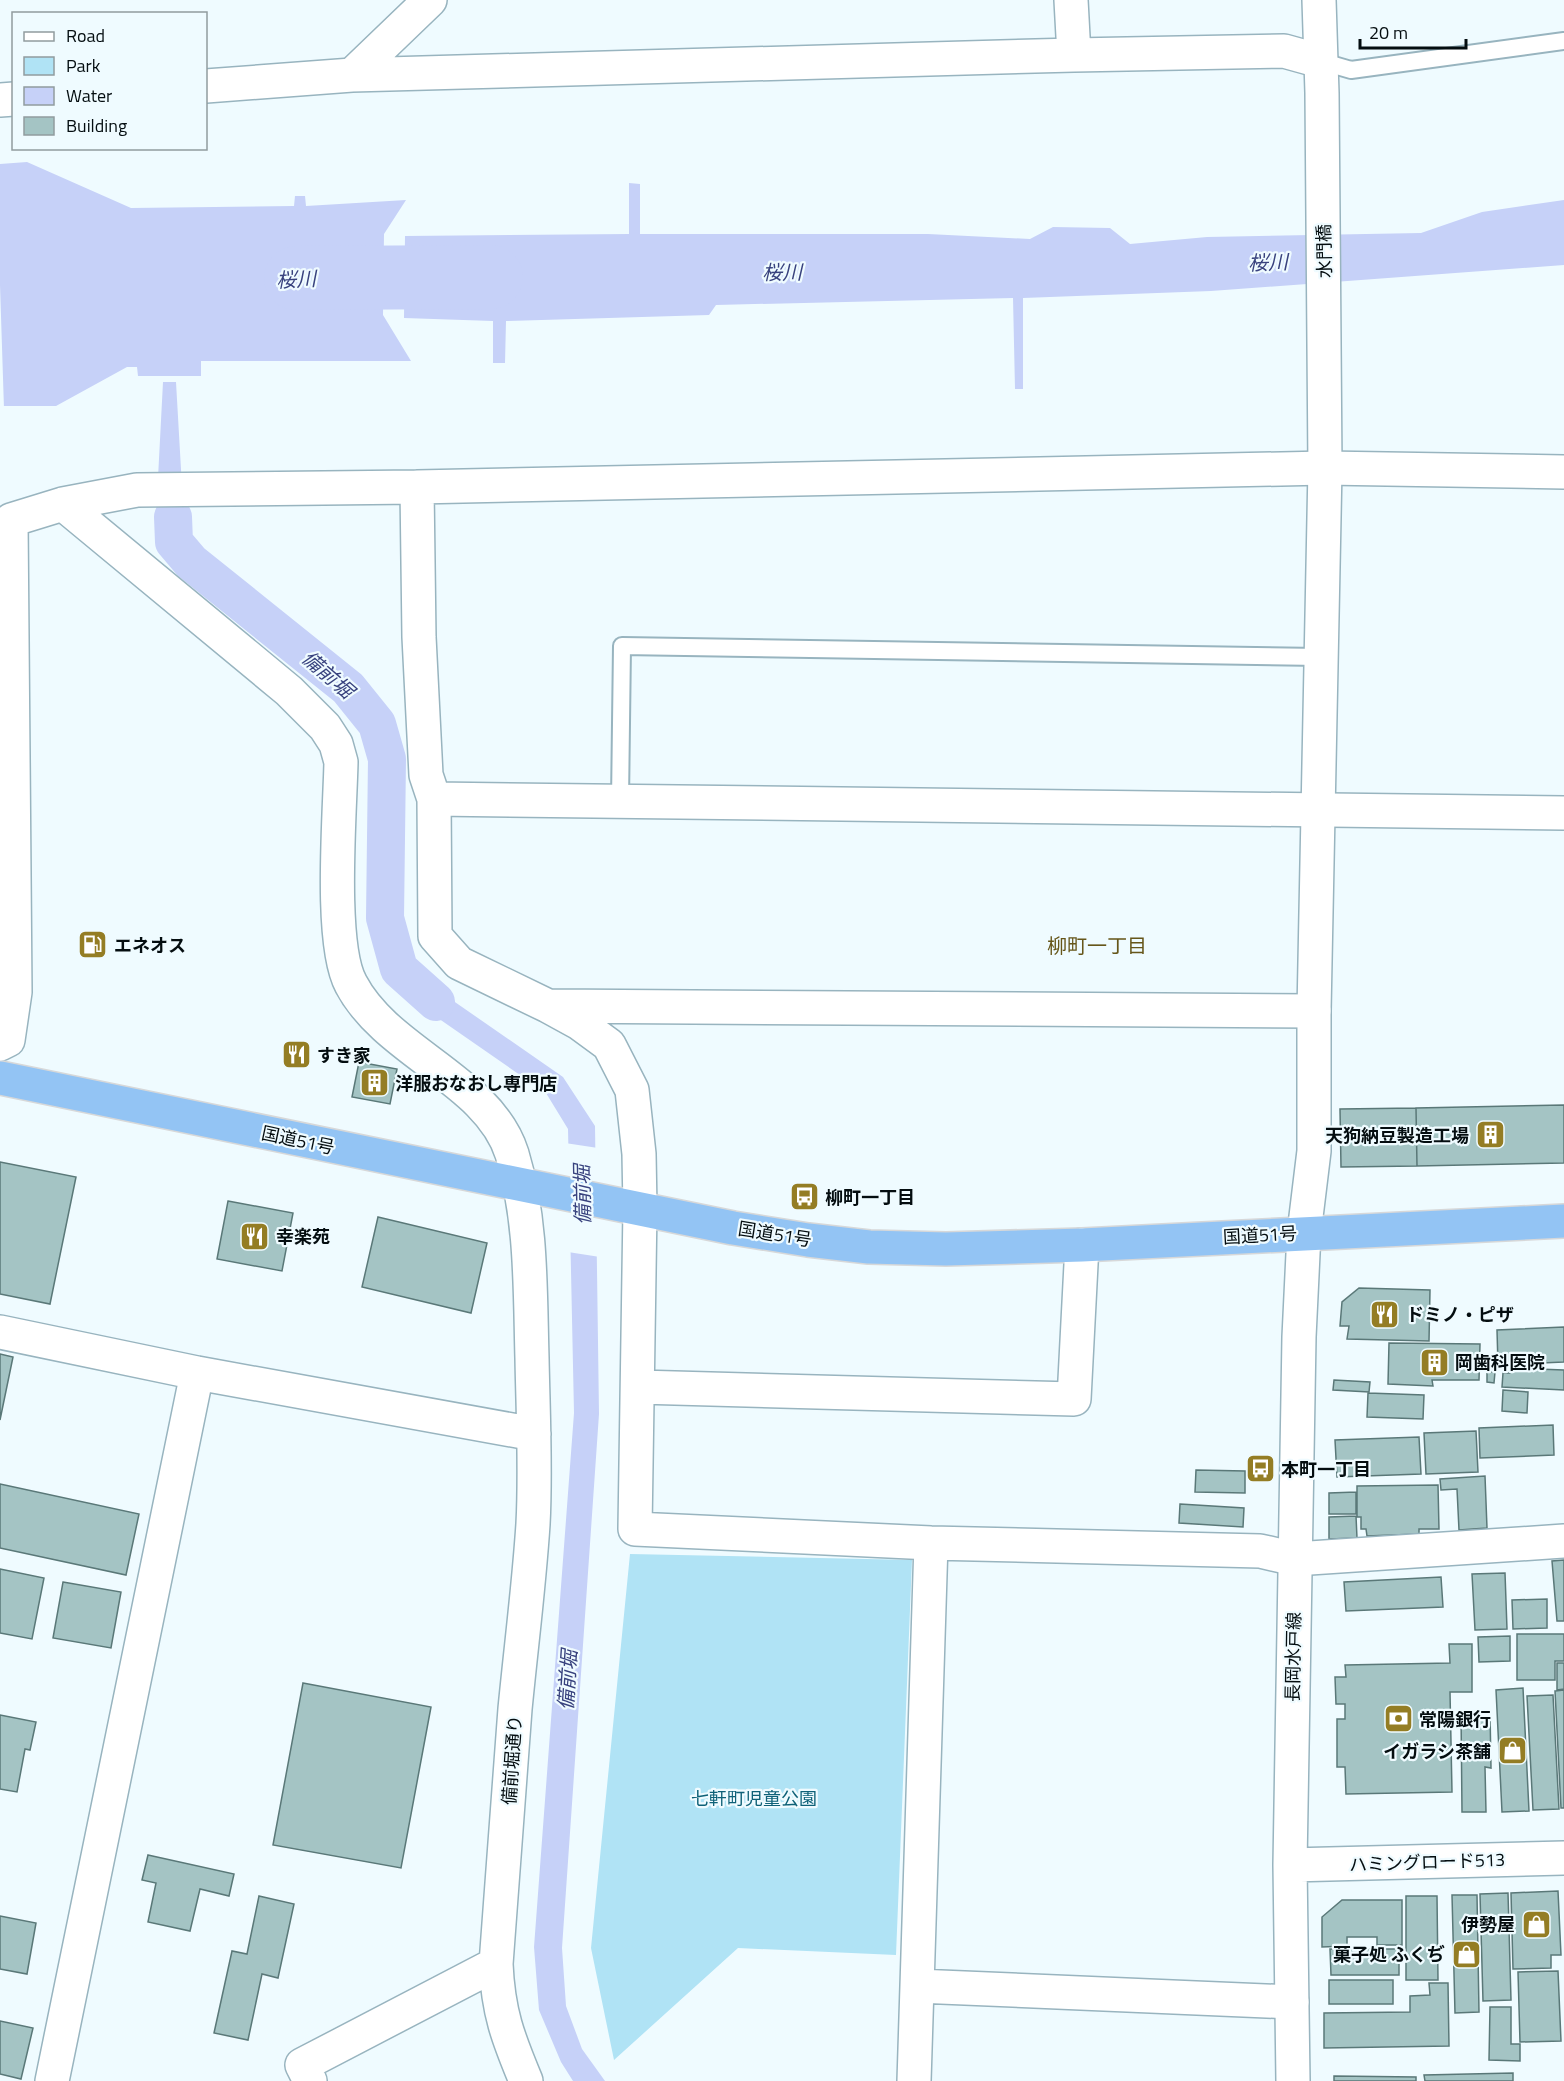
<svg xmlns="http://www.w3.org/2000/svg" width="1564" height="2081" font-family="'Titillium Web','Noto Sans JP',sans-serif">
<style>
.green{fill:#b0e3f5}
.water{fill:#c6d1f8}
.pier{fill:#effbff}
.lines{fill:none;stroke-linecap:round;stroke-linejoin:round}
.canal{stroke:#c6d1f8;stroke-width:38}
.river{stroke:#c6d1f8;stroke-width:64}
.building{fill:#a4c4c4;stroke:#5a7878;stroke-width:1.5}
.lane-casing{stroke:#98b4bf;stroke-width:20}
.street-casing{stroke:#98b4bf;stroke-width:36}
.secondary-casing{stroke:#98b4bf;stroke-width:36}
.highway-casing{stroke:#d7d8d9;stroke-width:36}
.lane{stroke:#fff;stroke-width:16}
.street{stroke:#fff;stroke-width:33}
.secondary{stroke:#fff;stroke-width:33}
.highway{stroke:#93c4f4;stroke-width:33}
.labels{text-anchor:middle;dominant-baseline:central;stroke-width:4.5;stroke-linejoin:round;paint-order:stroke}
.street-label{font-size:18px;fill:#040d10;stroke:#effbff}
.poi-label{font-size:18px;font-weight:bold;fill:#040d10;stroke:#effbff;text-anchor:start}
.park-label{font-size:18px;fill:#0e6178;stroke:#effbff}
.water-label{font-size:20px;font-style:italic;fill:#38427e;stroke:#effbff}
.neighbourhood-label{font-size:20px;fill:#66561a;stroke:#effbff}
</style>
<rect width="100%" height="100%" fill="#effbff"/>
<path class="green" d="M630,1554L912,1560L896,1955L738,1948L614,2060L591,1948Z"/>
<path class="water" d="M27,162L131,208L294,206L295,196H305L306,206L406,200L384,234L383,315L411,361H201V376H138L137,367H127L56,406H0V164Z
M629,183L640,184V234H928L1030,239L1053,227L1110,228L1130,244L1207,237L1421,233L1482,212L1564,200V265L1211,291L1023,298V389H1015L1013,298L716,305L709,315L506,321L505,363H493V321L404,318L405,236L629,234Z
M163,382H176L185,539L200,554L181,569L163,542L158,478Z
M409,961L439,991L563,1077L595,1126L599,1414L562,1948L566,2006L582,2049L605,2081H573L561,2062L539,2010L534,1947L574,1413L568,1129L546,1093L422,1007L389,976Z"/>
<path class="pier" d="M0,285L4,409H0Z
M565,1143L598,1148L600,1257L568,1252Z"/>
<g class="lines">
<path class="canal" d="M173,517L174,542L191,562L348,688L377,724L387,759L385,918L399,969L436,1002"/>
<path class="river" d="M296,278L491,277"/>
</g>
<path class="building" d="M359,1062L397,1069L390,1104L352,1097Z
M1564,1105V1163L1417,1166L1416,1108Z
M1416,1108L1417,1166L1341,1167L1340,1109Z
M0,1162L76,1177L50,1304L0,1294Z
M228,1201L293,1213L282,1271L217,1259Z
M378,1217L487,1243L471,1313L362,1287Z
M1359,1288L1430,1290L1429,1341L1347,1339L1349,1326H1340L1342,1302Z
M1564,1327V1362L1498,1365L1497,1330Z
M1389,1343L1480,1344L1479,1380H1432L1433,1386L1388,1384Z
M0,1354L13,1357L0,1420Z
M1511,1368L1564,1370V1390L1502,1387L1503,1373H1510Z
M1487,1372H1495L1494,1383L1487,1382Z
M1334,1380L1370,1382L1369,1392L1333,1390Z
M1503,1390L1528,1392L1527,1413L1502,1411Z
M1368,1393L1424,1395L1423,1419L1367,1417Z
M1553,1425L1554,1455L1480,1458L1479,1428Z
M1476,1431L1478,1472L1426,1474L1424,1433Z
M1419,1437L1421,1474L1337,1477L1335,1440Z
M1196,1470L1245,1471V1493L1195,1492Z
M1485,1476L1487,1528L1459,1530L1457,1489L1441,1490L1440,1479Z
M0,1484L139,1514L126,1575L0,1548Z
M1438,1485L1439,1529H1419V1534L1367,1536L1366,1529H1361V1517H1357V1486Z
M1356,1492V1514H1329V1493Z
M1180,1504L1244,1508L1243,1527L1179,1523Z
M1356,1516L1357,1538L1329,1539V1517Z
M1564,1560V1621H1557L1552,1561Z
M0,1569L44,1578L32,1639L0,1633Z
M1505,1573L1507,1629L1475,1630L1472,1574Z
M1441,1577L1443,1607L1346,1611L1344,1582Z
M63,1582L121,1592L111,1648L53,1638Z
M1547,1599V1628L1513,1629L1512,1600Z
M1517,1634H1564V1661H1555V1680H1517Z
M1510,1636V1661L1479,1662L1478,1637Z
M1449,1644H1472V1692H1450L1452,1792L1346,1794L1345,1767H1337V1719H1345V1704H1336L1335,1677H1346L1345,1665L1450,1663Z
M1557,1663H1564V1689L1557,1690Z
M303,1683L431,1707L401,1868L273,1845Z
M1523,1688L1529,1811L1502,1812L1496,1690Z
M1564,1690V1808H1561L1555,1691Z
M1553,1695L1559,1809L1533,1810L1527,1696Z
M1490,1711L1491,1768L1485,1767L1486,1812H1462L1461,1712Z
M0,1715L36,1722L30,1750L25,1749L17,1792L0,1789Z
M148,1855L234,1874L229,1896L200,1889L190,1931L148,1922L156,1883L142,1880Z
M1558,1891L1561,1955H1551V1968L1513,1969L1511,1893Z
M1508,1893L1511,2000L1483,2001L1480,1894Z
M1452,1895H1477L1479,2012L1455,2013Z
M259,1896L294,1904L278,1978L262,1974L248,2040L214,2033L232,1951L247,1954Z
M1406,1896H1437L1438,1980H1406Z
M1342,1900H1402V1945H1377V1937H1347V1946L1322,1947V1917Z
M0,1916L36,1923L27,1974L0,1969Z
M1330,1949H1399V1975H1331Z
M1558,1971L1561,2041L1520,2042L1518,1972Z
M1329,1980H1393V2004H1329Z
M1429,1983H1448L1449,2046L1324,2048V2013L1410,2012V1996L1430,1995Z
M1490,2007H1511V2044H1520V2061L1489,2060Z
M0,2021L33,2028L21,2079L0,2074Z
M1513,2073V2081H1425L1424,2075Z
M1334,2076L1416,2077V2081H1334Z"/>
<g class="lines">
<defs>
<path id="lane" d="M1320,61L1351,70L1564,41
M620,801L622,646L1320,657"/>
<path id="street" d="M1071,0L1074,55
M352,75L430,0
M206,86L352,75L1074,55L1284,51L1320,61
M0,100L14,99
M417,487L419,637L426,775L434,799L435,936L459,963L548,1006L579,1023L609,1045L632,1090L639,1154L640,1208L635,1529L931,1543L1260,1551L1295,1559L1564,1541
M63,504L289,691L325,727L336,744L341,762C340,812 329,944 351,984C387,1053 489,1080 512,1154C532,1220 530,1290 532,1358C533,1413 536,1469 533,1524C529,1586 521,1647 515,1709C508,1794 502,1879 496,1964C498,2012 508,2038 526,2081
M434,799L1564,813
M550,1006L1314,1011
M0,1044L8,1040L15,992L11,520L63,504L137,490L417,487L1325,468L1564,472
M0,1332L197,1373L534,1434
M639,1387L1074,1399L1082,1245
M917,1986L1292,2002
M52,2081L197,1373
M310,2081L302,2065L496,1964
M914,2081L931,1543"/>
<path id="secondary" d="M1290,1865L1564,1858
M1293,2081L1290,1865L1299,1337L1304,1233L1314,1151V1011L1325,468L1322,93L1319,0"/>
<path id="highway" d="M0,1078L733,1228L808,1240L869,1247L946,1249L1082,1245L1564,1221"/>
</defs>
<use href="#lane" class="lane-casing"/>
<use href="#street" class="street-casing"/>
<use href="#secondary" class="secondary-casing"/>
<use href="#highway" class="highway-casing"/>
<use href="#lane" class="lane"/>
<use href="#street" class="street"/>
<use href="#secondary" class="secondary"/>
<use href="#highway" class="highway"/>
</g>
<defs>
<symbol id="fuel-square" viewBox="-11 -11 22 22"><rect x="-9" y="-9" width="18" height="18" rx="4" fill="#947d24" stroke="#effbff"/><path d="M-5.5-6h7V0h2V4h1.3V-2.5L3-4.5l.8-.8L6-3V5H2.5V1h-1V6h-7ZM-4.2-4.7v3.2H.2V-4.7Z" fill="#fff"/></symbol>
<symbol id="restaurant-square" viewBox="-11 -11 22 22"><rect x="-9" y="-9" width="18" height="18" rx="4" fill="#947d24" stroke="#effbff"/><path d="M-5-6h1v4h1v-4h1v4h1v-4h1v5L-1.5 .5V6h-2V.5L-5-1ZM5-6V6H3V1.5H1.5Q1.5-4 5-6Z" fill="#fff"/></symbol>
<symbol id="building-square" viewBox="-11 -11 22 22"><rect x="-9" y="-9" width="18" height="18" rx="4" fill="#947d24" stroke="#effbff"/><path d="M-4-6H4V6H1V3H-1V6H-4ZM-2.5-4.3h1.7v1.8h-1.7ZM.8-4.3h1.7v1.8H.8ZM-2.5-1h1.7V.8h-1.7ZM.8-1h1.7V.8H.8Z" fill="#fff"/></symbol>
<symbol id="bus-square" viewBox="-11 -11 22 22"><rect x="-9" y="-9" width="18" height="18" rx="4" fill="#947d24" stroke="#effbff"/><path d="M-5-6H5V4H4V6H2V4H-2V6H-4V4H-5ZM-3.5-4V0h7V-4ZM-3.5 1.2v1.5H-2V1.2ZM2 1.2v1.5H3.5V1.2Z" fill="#fff"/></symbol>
<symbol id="bank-square" viewBox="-11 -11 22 22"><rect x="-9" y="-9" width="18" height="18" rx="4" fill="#947d24" stroke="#effbff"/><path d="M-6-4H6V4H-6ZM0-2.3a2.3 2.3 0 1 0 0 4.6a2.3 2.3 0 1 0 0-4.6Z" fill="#fff"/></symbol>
<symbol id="shop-square" viewBox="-11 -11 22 22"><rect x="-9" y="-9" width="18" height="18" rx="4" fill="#947d24" stroke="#effbff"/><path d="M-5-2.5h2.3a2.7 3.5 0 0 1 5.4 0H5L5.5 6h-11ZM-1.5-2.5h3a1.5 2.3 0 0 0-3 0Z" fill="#fff"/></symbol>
</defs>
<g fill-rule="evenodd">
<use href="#fuel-square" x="76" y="928" width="33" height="33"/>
<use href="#restaurant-square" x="280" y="1038" width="33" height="33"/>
<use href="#building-square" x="358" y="1066" width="33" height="33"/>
<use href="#building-square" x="1474" y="1118" width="33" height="33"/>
<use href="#bus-square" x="788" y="1180" width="33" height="33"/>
<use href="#restaurant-square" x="238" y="1220" width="33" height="33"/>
<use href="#restaurant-square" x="1368" y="1298" width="33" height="33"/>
<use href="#building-square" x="1418" y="1346" width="33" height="33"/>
<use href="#bus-square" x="1244" y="1452" width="33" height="33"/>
<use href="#bank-square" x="1382" y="1702" width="33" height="33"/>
<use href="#shop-square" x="1496" y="1734" width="33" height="33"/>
<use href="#shop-square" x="1520" y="1908" width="33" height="33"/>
<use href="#shop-square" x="1450" y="1938" width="33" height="33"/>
</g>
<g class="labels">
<g class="street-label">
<text transform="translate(1324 251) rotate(-91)">水門橋</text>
<text transform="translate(298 1140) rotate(12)">国道51号</text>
<text transform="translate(775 1234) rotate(9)">国道51号</text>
<text transform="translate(1260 1235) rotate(-3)">国道51号</text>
<text transform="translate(1293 1657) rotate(-89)">長岡水戸線</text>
<text transform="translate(512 1760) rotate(-86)">備前堀通り</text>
<text transform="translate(1427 1862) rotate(-2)">ハミングロード513</text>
</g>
<g class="poi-label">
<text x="114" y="945">エネオス</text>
<text x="317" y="1055">すき家</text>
<text x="395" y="1083">洋服おなおし専門店</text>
<text x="1469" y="1135" text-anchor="end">天狗納豆製造工場</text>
<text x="825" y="1197">柳町一丁目</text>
<text x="276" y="1236">幸楽苑</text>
<text x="1406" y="1314">ドミノ・ピザ</text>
<text x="1455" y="1362">岡歯科医院</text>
<text x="1281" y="1469">本町一丁目</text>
<text x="1419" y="1719">常陽銀行</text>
<text x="1491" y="1751" text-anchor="end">イガラシ茶舗</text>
<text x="1515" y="1924" text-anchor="end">伊勢屋</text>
<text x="1445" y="1954" text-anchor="end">菓子処 ふくぢ</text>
</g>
<g class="park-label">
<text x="754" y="1798">七軒町児童公園</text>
</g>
<g class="water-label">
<text transform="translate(1268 262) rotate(-2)">桜川</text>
<text transform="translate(782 272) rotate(-1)">桜川</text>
<text transform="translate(296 279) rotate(-3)">桜川</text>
<text transform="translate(328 674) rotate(41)">備前堀</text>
<text transform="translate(582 1195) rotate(-91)">備前堀</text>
<text transform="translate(567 1680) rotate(-86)">備前堀</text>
</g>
<g class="neighbourhood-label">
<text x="1097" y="945">柳町一丁目</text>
</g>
</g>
<rect x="12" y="12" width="195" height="138" fill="#effbff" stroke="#919c9f" stroke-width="1.5"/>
<rect x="24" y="32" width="30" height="9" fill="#ffffff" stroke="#919c9f" stroke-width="1.5"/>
<text x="66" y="42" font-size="18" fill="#040d10">Road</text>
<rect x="24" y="57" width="30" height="18" fill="#b0e3f5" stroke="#919c9f" stroke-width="1.5"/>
<text x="66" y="72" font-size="18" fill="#040d10">Park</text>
<rect x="24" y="87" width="30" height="18" fill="#c6d1f8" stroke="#919c9f" stroke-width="1.5"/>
<text x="66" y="102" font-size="18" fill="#040d10">Water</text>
<rect x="24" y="117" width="30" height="18" fill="#a4c4c4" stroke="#919c9f" stroke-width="1.5"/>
<text x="66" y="132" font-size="18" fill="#040d10">Building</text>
<path d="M1360 39v9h106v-9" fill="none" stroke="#040d10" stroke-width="3"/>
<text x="1369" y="39" font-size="18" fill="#040d10" stroke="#effbff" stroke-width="4.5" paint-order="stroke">20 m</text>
</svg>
